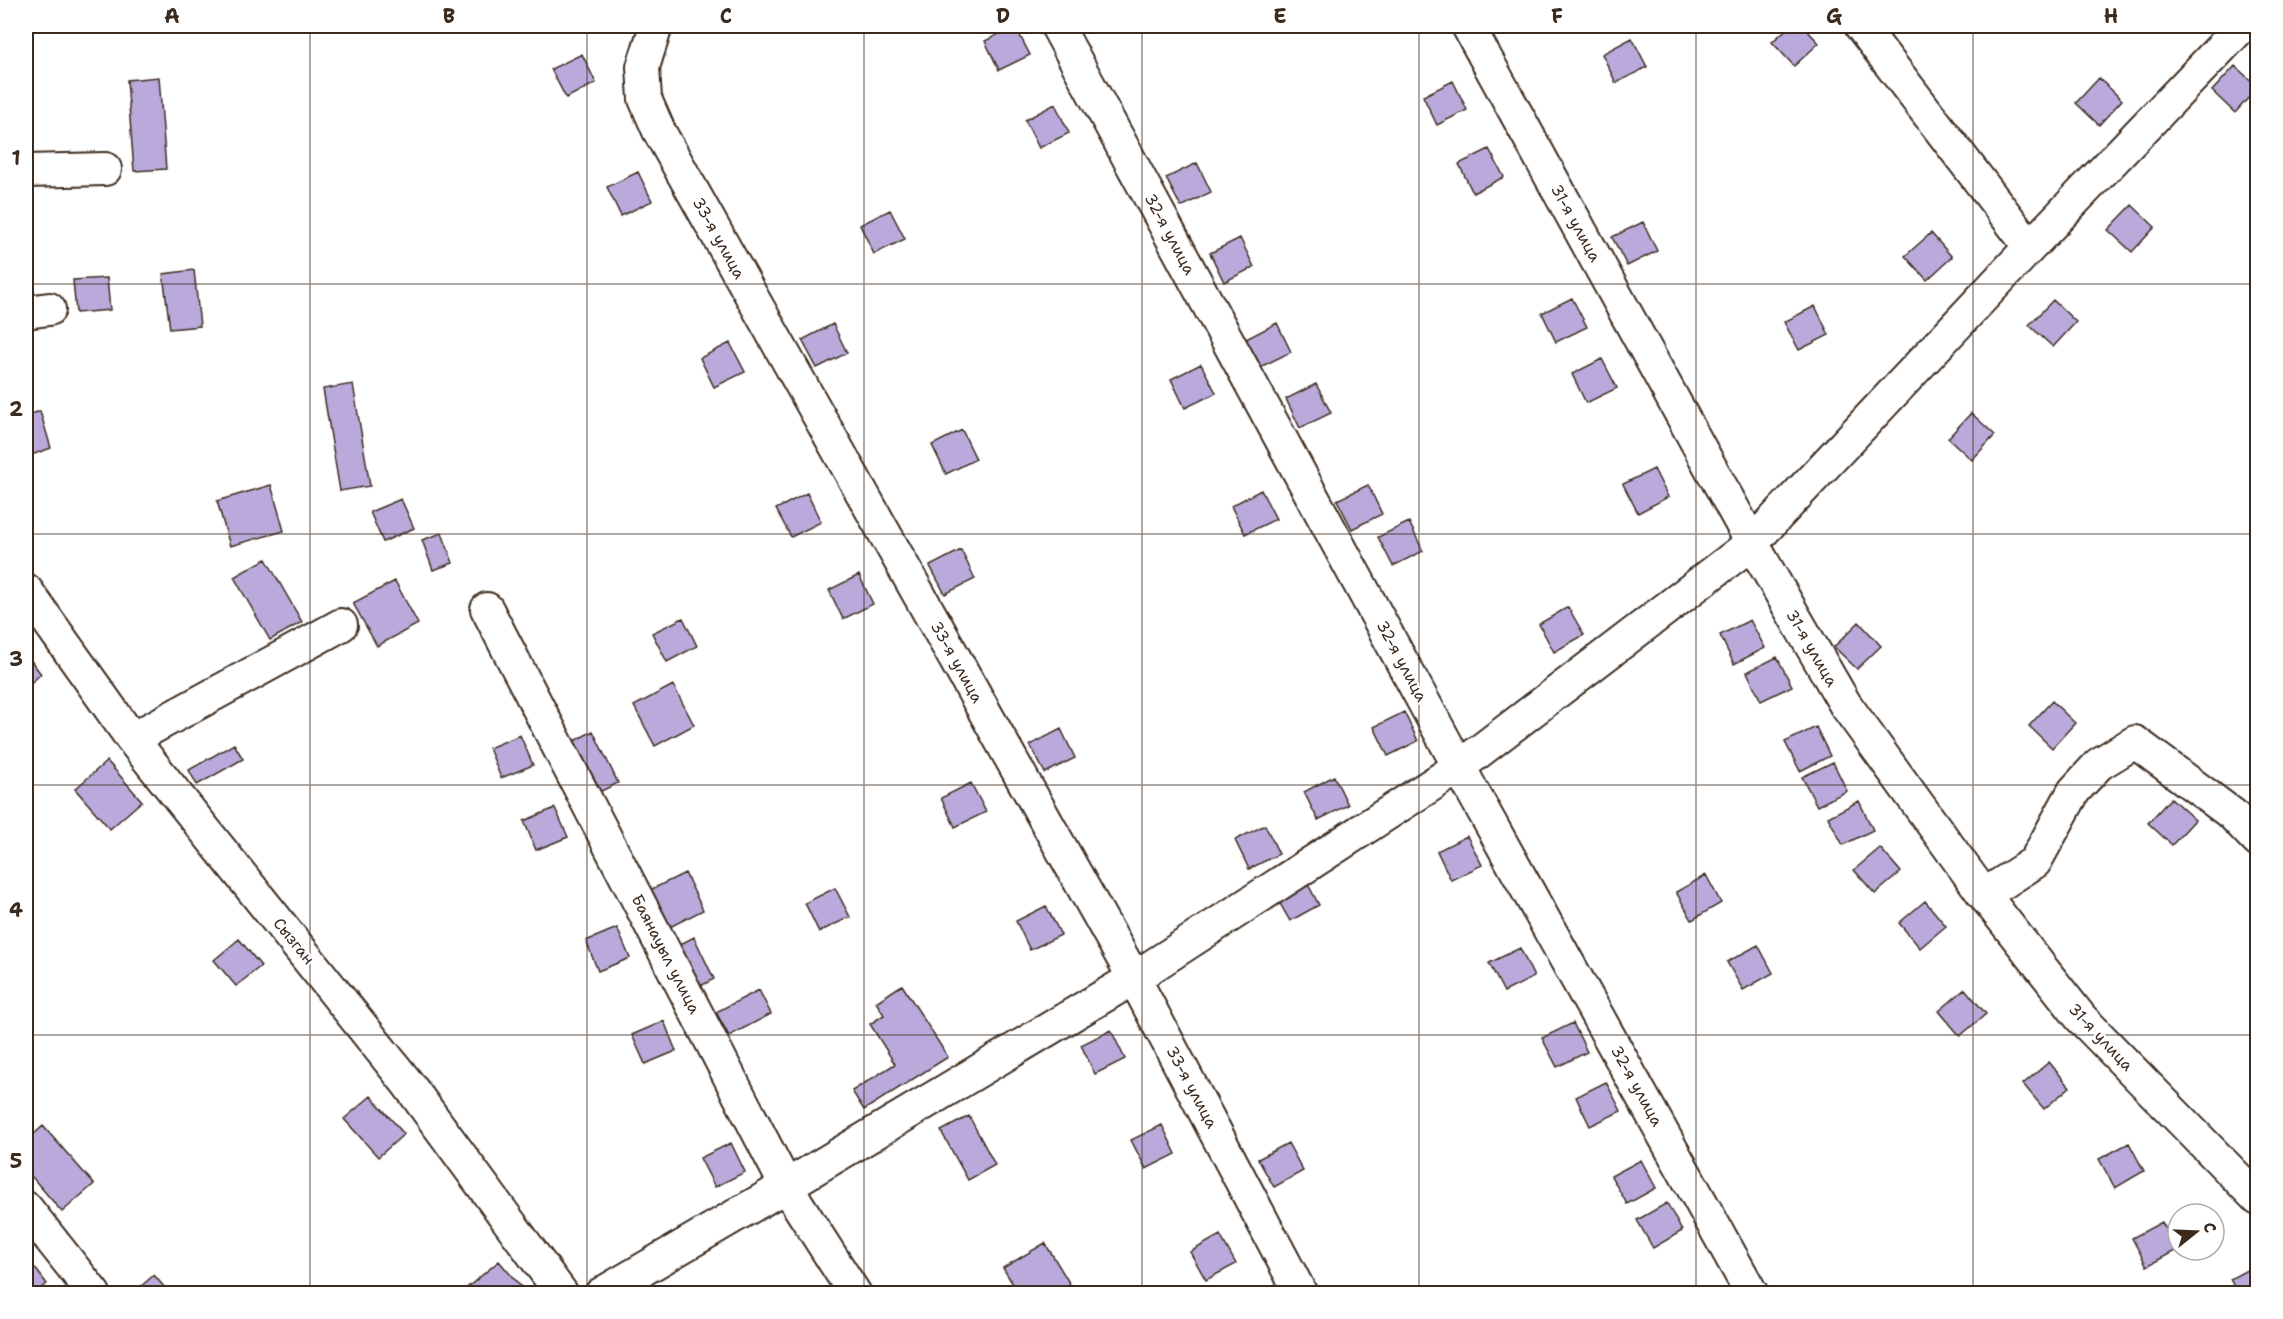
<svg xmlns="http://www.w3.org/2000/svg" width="2283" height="1319" font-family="'Shantell Sans',sans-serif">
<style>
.building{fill:#b9aadb;stroke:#3b2a1e;stroke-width:1.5}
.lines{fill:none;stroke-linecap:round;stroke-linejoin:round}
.minor-casing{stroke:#3b2a1e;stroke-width:36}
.minor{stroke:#fff;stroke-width:32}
.grid{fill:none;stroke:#3b2a1e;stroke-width:1.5;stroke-opacity:0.55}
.labels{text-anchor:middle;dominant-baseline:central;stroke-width:4.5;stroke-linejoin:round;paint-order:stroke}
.street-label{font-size:16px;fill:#3b2a1e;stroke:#fff}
.neatline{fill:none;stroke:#3b2a1e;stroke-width:2}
.grid-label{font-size:20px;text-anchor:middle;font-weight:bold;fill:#3b2a1e}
</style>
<rect width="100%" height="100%" fill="#fff"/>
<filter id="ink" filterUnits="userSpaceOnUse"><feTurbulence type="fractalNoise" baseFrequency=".0167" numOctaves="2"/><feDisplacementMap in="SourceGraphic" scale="12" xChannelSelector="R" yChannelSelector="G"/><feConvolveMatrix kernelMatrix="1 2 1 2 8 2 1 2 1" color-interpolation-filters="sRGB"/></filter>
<g filter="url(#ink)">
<path class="building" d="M1015,26L1030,55L999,70L985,41Z
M1790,26H1803L1819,43L1794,66L1772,42Z
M1632,38L1647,67L1616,83L1602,54Z
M582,54L596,83L566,98L551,69Z
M2235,66L2258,87L2235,113L2212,91Z
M159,77L166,169L134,171L127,80Z
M2099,78L2122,100L2099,125L2076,103Z
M1453,81L1467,110L1437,125L1423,96Z
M1055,104L1069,133L1039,148L1025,120Z
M1489,149L1504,177L1473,193L1459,164Z
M1197,163L1211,192L1181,207L1166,178Z
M638,172L652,201L621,216L607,187Z
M2132,205L2155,227L2132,252L2108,230Z
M890,210L905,239L874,254L860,225Z
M1643,222L1657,251L1627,266L1612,237Z
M1931,233L1952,257L1927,280L1905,256Z
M1240,238L1254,267L1224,282L1210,253Z
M194,270L200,326L170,329L163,274Z
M107,278L110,310L76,313L73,280Z
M1572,298L1587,327L1556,342L1542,313Z
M2053,300L2076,322L2053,347L2029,325Z
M1815,306L1829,335L1799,350L1784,322Z
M1277,323L1291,352L1260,367L1246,339Z
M833,324L847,353L817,368L802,340Z
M730,343L745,372L714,387L700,358Z
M1602,359L1617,388L1586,403L1572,374Z
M1201,364L1216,393L1185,408L1171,379Z
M353,384L370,486L340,491L323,389Z
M1316,384L1331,413L1300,428L1286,399Z
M40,411L51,448L26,457V416Z
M1971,413L1995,435L1972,460L1948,438Z
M962,430L976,459L946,474L932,445Z
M1654,469L1668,497L1638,513L1623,484Z
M271,485L284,531L230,546L217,501Z
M1368,485L1382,514L1352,529L1337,500Z
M1261,490L1276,519L1245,534L1231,506Z
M807,493L821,522L791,537L776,509Z
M401,499L414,528L383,542L370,512Z
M1409,522L1423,551L1393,566L1378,537Z
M442,533L453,563L433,570L422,540Z
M961,550L975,579L945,594L930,566Z
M266,559L302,622L270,640L234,577Z
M859,575L873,604L843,619L829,590Z
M395,581L418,624L377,646L353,603Z
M1568,607L1584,635L1554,652L1539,624Z
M683,618L697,646L667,662L652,633Z
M1750,620L1765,648L1734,664L1720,635Z
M1859,622L1881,646L1857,669L1834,647Z
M26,654L41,674L26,687Z
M1777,657L1792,686L1761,701L1747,672Z
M673,685L694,725L655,746L634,706Z
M2052,701L2075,723L2052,748L2029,726Z
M1404,712L1418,741L1388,756L1374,727Z
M1816,727L1830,756L1800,771L1785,742Z
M1061,729L1075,758L1045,773L1030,745Z
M593,731L618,783L595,794L570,743Z
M520,735L533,765L501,778L489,748Z
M234,744L243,759L197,785L189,770Z
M107,761L142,801L110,829L75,789Z
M1833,762L1847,791L1817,806L1802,777Z
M1334,776L1348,805L1318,820L1304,792Z
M971,783L986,812L955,827L941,798Z
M2171,798L2195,820L2172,845L2148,823Z
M1859,801L1873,830L1843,845L1828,817Z
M555,808L568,837L536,850L524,821Z
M1265,825L1279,854L1249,869L1235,840Z
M1467,836L1482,865L1451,880L1437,851Z
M1880,848L1901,872L1875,894L1854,870Z
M685,873L703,910L666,929L648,891Z
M1706,875L1721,903L1692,920L1676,892Z
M1304,877L1319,905L1290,921L1274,893Z
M835,888L850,917L819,932L805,903Z
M1925,901L1946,926L1920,948L1899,923Z
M1046,906L1061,935L1030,950L1016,921Z
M617,928L630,958L598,971L586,941Z
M694,937L714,979L695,989L675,947Z
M239,939L261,966L236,986L214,960Z
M1758,945L1773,973L1743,990L1727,962Z
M1520,948L1534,977L1504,992L1489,963Z
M902,985L948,1057L864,1110L852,1091L895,1064L870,1024L884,1015L876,1002Z
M1965,989L1986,1014L1960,1036L1939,1011Z
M759,990L771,1014L729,1036L716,1012Z
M664,1021L676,1051L645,1064L632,1035Z
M1573,1023L1587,1052L1557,1067L1542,1038Z
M1111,1030L1125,1059L1095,1074L1081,1045Z
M2049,1062L2070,1087L2044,1109L2023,1084Z
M1606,1082L1621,1111L1590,1126L1576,1097Z
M371,1096L404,1134L378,1157L344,1119Z
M969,1116L995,1165L968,1180L941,1131Z
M1162,1125L1176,1154L1146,1169L1131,1140Z
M43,1126L94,1184L62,1212L26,1170V1141Z
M731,1143L745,1172L715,1187L700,1158Z
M1288,1143L1303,1171L1274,1187L1258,1159Z
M2129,1143L2144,1171L2115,1188L2099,1159Z
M1641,1160L1656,1188L1627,1204L1611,1176Z
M1667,1203L1682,1231L1653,1248L1637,1220Z
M2162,1222L2177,1250L2147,1266L2132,1238Z
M1220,1235L1236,1264L1206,1280L1190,1252Z
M1045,1243L1076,1294H1019L1003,1268Z
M26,1256L47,1284L35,1294H26Z
M499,1261L527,1294H464L462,1292Z
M2258,1264V1294H2238L2230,1279Z
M154,1275L170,1294H132Z"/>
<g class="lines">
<defs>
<path id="minor" d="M656,26L643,67L645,99L659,131L1134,978L1301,1294
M1057,26L1459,767L1752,1294
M1468,26L1752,543L1845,704L1984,895L2081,1018L2258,1199
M1861,26L2030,247
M26,171L105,169
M26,312L49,309
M26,590L132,739L408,1084L562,1294
M487,609L786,1186L855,1294
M132,739L341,625
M1984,895L2035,862L2074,791L2099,764L2135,742L2232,814L2258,841
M26,1208L94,1294
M601,1294L786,1186L1134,978L1459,767L1752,543L2030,247L2242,26"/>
</defs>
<use href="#minor" class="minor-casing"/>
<use href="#minor" class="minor"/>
</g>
</g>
<path class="grid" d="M310,26V1294M587,26V1294M864,26V1294M1142,26V1294M1419,26V1294M1696,26V1294M1973,26V1294M26,284H2258M26,534H2258M26,785H2258M26,1035H2258"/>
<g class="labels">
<g class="street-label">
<text transform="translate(1576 223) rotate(61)">31-я улица</text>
<text transform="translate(1170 234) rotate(62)">32-я улица</text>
<text transform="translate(719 238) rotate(61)">33-я улица</text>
<text transform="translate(1812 648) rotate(60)">31-я улица</text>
<text transform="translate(1402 661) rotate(62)">32-я улица</text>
<text transform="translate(957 662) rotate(61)">33-я улица</text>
<text transform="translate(294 941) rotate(51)">Сызган</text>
<text transform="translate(666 954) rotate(63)">Баянауыл улица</text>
<text transform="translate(2101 1037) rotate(47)">31-я улица</text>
<text transform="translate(1637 1086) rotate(61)">32-я улица</text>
<text transform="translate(1192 1087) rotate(62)">33-я улица</text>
</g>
</g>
<rect width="2283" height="1319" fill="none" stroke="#fff" stroke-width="66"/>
<g transform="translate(2196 1232) rotate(72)"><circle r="28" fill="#ffffff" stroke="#b1aaa5" stroke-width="1.5"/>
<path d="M0-4.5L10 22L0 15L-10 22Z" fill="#3b2a1e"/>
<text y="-9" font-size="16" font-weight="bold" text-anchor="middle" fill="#3b2a1e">С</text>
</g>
<rect x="33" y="33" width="2217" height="1253" class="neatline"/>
<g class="grid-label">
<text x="172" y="23">A</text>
<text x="449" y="23">B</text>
<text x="726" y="23">C</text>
<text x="1003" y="23">D</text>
<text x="1280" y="23">E</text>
<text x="1557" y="23">F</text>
<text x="1834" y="23">G</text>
<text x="2111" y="23">H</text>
<text x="16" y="165">1</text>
<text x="16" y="416">2</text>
<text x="16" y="666">3</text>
<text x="16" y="917">4</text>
<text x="16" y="1168">5</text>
</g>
</svg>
